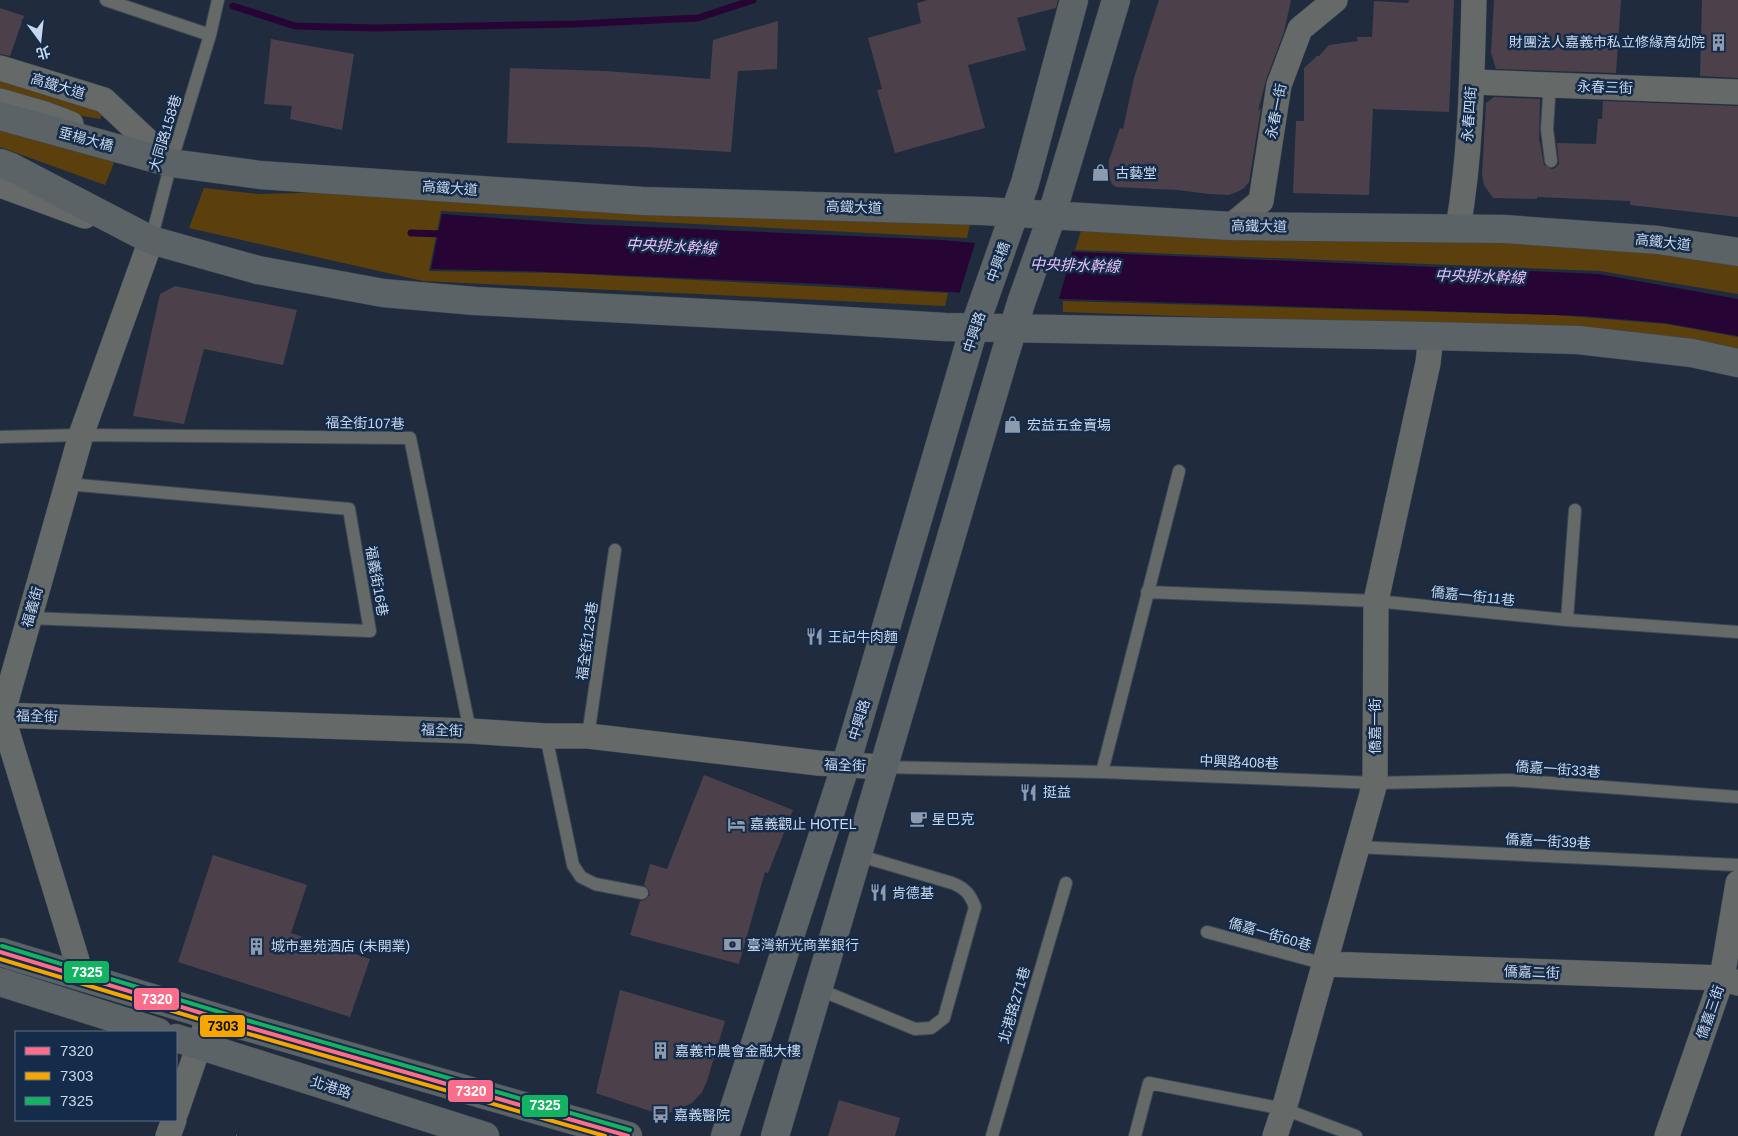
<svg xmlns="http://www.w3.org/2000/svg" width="1738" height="1136" font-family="Arial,'Noto Sans TC',sans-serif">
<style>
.green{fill:#5b400d}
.water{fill:#260535}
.pier{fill:#202c3d}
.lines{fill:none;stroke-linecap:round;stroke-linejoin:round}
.stream{stroke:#260535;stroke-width:7}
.building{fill:#4c414b}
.lane-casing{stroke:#3d4856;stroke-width:14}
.street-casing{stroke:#3d4856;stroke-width:26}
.secondary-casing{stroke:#3d4856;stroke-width:29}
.path{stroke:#5c6264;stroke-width:3;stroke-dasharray:5 2.5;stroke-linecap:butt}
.lane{stroke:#656a68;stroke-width:12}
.street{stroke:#656a68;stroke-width:25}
.secondary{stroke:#5c6366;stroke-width:28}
.bus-1-casing{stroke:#142b49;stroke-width:8}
.bus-2-casing{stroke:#142b49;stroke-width:8}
.bus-3-casing{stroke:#142b49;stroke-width:8}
.bus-1{stroke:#fb6d88;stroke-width:4}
.bus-2{stroke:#f7a600;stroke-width:4}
.bus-3{stroke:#13b361;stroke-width:4}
.labels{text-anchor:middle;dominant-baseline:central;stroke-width:5;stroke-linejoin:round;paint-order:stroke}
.poi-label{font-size:14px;fill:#c8d7eb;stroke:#142b49;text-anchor:start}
.street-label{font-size:14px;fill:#c8d7eb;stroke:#142b49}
.water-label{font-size:15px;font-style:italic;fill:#eac0fa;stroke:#142b49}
.line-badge{stroke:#142b49;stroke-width:2}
.badge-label{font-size:14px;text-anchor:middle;font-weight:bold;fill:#fff}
.pale-badge-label{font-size:14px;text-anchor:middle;font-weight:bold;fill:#111}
</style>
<rect width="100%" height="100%" fill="#202c3d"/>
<path class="green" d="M0,77L104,109L100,119L49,110L0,92Z
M0,123L115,160L105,185L0,147Z
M204,188L258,194L344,192L970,224L967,238L441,211L429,271L558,273L948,293L945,306L423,281L189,228Z
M1082,228L1455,239L1649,251L1738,265V294L1600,271L1075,250Z
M1063,301L1556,315L1666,324L1738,337V353L1411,324L1063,312Z"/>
<path class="water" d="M442,214L581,224L942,240L1078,252L1599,274L1738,299V336L1665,323L1584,316L1064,299L823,284L524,271L431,269Z"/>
<path class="pier" d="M976,240L1073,249L1058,302L959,295Z"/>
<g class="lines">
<path class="stream" d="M233,6L295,26L375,28L576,24L698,18L753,0
M411,233L445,234"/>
</g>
<path class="building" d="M928,0H1058L1056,8L1017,18L1026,50L968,65L985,128L895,153L877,90L882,89L868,38L921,23L917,3Z
M1159,0H1291L1284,32L1266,80L1258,111L1261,108L1249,182L1244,188L1237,192L1229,195L1209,194L1178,190L1116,187L1112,184L1108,175L1109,160L1120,128L1123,129L1134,78Z
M1409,0H1454L1449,112L1373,109L1369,195L1293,193L1296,121H1304V68L1317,56H1319L1329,45L1358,41L1357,37H1372L1374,1L1408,3Z
M1494,0H1621L1616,73L1496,69L1491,53Z
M1702,0H1738V78L1700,76Z
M0,8L24,16L10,56L0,54Z
M778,21L777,69L738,71L731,152L645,147L507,143L510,68L606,71L710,79L713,40Z
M271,39L354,54L342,130L290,119L292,106L264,104Z
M1494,97L1540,99L1539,141L1540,142L1544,165L1552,169L1555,168L1559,164L1557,143L1596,144L1598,119H1602L1603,101L1738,106V217L1630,205V201L1537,197V199L1493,198L1484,185L1482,175L1486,103Z
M175,286L297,310L283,365L204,349L184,424L133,416L160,294Z
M704,775L793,810L768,873L765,872L739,964L630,935L640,901L645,900L650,895L649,890L644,885L650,864L667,869Z
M213,855L307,885L291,933L370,959L350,1017L178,962Z
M620,990L725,1021L707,1081L702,1092L692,1103L669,1113L653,1112L596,1093Z
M839,1100L900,1118L895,1136H828Z"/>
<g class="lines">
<defs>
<path id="lane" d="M106,0L210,35
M1544,85L1549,97L1547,129L1551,161
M151,240L171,163L210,35L218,0
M0,437L81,435L410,438L470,731
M1147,592L1376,601L1567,620L1738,632
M29,618L370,631L349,509L67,484
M1567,620L1575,510
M546,736L573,865L581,877L595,884L642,893
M588,736L615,550
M882,767L1102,772L1375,783L1510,780L1738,797
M1102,772L1179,471
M1357,847L1738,865
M1207,932L1325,964
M818,989L915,1029L931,1028L944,1018L975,907C970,894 965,888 952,883L857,855
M992,1136L1066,883
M1135,1136L1149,1083L1284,1109L1356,1136"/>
<path id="street" d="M0,68L104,100L171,163
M1472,82L1738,92
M0,101L45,114L71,124
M0,185L85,216
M1231,226L1261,201L1279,85L1300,29L1335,0
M1458,228C1471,153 1472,76 1474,0
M0,715L470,731L546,736H588L818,763L882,767
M1325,964L1722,978L1738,983
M82,977L2,715L81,435L151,240
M176,1112L209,1016
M168,1136L174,1120
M1275,1136L1284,1109L1375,783L1376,601L1428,363L1431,336
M1667,1136L1722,978L1738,883"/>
<path id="secondary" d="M0,116L171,163L260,175L643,201L983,211L1231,226L1504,229L1658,240L1738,252
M0,163L11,167L151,240L258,270L383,293L475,301L781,317L945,327L1431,336L1578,340L1692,353L1738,363
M0,952L244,1026L628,1136
M0,982L158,1032
M176,1038L485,1136
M725,1136L846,764L974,328L1025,183L1074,0
M775,1136L1005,354L1022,300L1049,224L1116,0"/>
</defs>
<use href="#lane" class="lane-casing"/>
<use href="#street" class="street-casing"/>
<use href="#secondary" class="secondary-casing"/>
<path class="path" d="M236,1136H237"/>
<use href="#lane" class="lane"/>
<use href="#street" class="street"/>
<use href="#secondary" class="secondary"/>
<defs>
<path id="bus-1" d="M0,952L244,1026L628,1136"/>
<path id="bus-2" d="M0,959L242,1032L605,1136"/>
<path id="bus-3" d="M2,946L246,1020L630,1130"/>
</defs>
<use href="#bus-1" class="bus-1-casing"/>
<use href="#bus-2" class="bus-2-casing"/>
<use href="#bus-3" class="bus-3-casing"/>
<use href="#bus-1" class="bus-1"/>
<use href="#bus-2" class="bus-2"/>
<use href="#bus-3" class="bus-3"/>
</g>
<defs>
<symbol id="building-bare" viewBox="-9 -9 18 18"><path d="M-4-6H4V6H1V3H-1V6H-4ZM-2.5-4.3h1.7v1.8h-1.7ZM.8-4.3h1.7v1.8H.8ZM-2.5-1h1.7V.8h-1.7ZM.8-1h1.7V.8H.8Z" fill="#8d9bae" stroke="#142b49" stroke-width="2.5" paint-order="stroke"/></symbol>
<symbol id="shop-bare" viewBox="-9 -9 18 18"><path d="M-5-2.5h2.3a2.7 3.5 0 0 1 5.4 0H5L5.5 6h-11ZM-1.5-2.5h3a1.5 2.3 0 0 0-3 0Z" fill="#8d9bae" stroke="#142b49" stroke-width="2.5" paint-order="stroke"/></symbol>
<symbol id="restaurant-bare" viewBox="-9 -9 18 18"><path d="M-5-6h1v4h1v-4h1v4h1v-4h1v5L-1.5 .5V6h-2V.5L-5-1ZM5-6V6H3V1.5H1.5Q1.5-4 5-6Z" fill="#8d9bae" stroke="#142b49" stroke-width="2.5" paint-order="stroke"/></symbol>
<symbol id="cafe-bare" viewBox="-9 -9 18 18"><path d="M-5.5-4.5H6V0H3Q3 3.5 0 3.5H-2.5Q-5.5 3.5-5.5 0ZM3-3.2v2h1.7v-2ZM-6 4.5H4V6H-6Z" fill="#8d9bae" stroke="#142b49" stroke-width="2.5" paint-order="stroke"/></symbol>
<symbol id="hotel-bare" viewBox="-9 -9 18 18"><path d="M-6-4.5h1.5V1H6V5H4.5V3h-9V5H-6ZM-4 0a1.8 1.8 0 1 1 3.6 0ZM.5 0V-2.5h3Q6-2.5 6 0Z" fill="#8d9bae" stroke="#142b49" stroke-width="2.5" paint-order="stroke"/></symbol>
<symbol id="bank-bare" viewBox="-9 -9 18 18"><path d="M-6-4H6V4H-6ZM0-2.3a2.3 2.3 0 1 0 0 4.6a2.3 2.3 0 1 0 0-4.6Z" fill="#8d9bae" stroke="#142b49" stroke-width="2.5" paint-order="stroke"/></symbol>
<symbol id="bus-bare" viewBox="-9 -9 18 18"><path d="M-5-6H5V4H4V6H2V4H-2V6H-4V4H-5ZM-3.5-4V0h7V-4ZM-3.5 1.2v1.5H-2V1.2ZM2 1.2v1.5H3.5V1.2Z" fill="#8d9bae" stroke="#142b49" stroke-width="2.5" paint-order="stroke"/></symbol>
</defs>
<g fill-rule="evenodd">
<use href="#building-bare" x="1706" y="30" width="25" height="25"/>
<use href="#shop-bare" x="1088" y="160" width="25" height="25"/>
<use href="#shop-bare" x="1000" y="412" width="25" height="25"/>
<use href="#restaurant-bare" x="802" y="624" width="25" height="25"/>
<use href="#restaurant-bare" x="1016" y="780" width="25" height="25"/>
<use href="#cafe-bare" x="906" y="806" width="25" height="25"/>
<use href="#hotel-bare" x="724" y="812" width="25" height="25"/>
<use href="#restaurant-bare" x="866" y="880" width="25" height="25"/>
<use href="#bank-bare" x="720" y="932" width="25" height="25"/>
<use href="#building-bare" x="244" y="934" width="25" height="25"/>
<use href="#building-bare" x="648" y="1038" width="25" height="25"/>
<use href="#bus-bare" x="648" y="1102" width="25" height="25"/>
</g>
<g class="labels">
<g class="poi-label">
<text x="1705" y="42" text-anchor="end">財團法人嘉義市私立修緣育幼院</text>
<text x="1115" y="173">古藝堂</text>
<text x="1027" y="425">宏益五金賣場</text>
<text x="828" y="637">王記牛肉麵</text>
<text x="1043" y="792">挺益</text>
<text x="932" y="819">星巴克</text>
<text x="750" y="824">嘉義觀止 HOTEL</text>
<text x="892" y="893">肯德基</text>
<text x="747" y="945">臺灣新光商業銀行</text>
<text x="271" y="946">城市墨苑酒店 (未開業)</text>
<text x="675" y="1051">嘉義市農會金融大樓</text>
<text x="674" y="1115">嘉義醫院</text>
</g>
<g class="street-label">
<text transform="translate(58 86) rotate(17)">高鐵大道</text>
<text transform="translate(1605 87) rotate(2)">永春三街</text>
<text transform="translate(1276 111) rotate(-79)">永春一街</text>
<text transform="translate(1469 114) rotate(-86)">永春四街</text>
<text transform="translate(165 133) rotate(-73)">大同路158巷</text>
<text transform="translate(86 139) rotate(15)">垂楊大橋</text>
<text transform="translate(450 188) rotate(4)">高鐵大道</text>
<text transform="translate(854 207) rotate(2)">高鐵大道</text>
<text transform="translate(1259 226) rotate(1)">高鐵大道</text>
<text transform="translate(1663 242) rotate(6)">高鐵大道</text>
<text transform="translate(998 262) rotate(-70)">中興橋</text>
<text transform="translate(974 332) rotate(-72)">中興路</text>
<text transform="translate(365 423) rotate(1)">福全街107巷</text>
<text transform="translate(377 581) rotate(80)">福義街16巷</text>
<text transform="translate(1473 596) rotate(6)">僑嘉一街11巷</text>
<text transform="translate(32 607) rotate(-74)">福義街</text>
<text transform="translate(587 641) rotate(-82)">福全街125巷</text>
<text transform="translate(37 716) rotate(2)">福全街</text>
<text transform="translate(859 720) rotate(-73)">中興路</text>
<text transform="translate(1375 726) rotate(-90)">僑嘉一街</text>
<text transform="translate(442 730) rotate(2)">福全街</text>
<text transform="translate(1239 762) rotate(2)">中興路408巷</text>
<text transform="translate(845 765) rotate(3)">福全街</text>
<text transform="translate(1558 769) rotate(4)">僑嘉一街33巷</text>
<text transform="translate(1548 841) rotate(3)">僑嘉一街39巷</text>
<text transform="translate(1270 934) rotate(16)">僑嘉一街60巷</text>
<text transform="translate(1532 972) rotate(2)">僑嘉二街</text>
<text transform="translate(1014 1005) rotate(-74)">北港路271巷</text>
<text transform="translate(1710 1012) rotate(-71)">僑嘉三街</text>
<text transform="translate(331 1087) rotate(18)">北港路</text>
</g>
<g class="water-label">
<text transform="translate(671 246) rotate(3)">中央排水幹線</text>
<text transform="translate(1075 265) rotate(2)">中央排水幹線</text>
<text transform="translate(1480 276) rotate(2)">中央排水幹線</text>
</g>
</g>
<g class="line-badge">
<rect x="63" y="960" width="47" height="24" rx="5" fill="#13b361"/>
<rect x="133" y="987" width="47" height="24" rx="5" fill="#fb6d88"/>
<rect x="199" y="1014" width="47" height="24" rx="5" fill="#f7a600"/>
<rect x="447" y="1079" width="47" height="24" rx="5" fill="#fb6d88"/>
<rect x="521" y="1094" width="48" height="24" rx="5" fill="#13b361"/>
</g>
<g class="badge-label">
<text x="87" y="977">7325</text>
<text x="157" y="1004">7320</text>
<text x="471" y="1096">7320</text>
<text x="545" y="1110">7325</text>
</g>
<g class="pale-badge-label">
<text x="223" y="1031">7303</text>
</g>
<rect x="15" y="1031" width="162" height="90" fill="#142b49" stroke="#5c708a"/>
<rect x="25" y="1047" width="25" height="8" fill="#fb6d88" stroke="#5c708a"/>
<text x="60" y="1056" font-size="15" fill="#c8d7eb">7320</text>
<rect x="25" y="1072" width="25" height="8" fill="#f7a600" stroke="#5c708a"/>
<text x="60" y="1081" font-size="15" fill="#c8d7eb">7303</text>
<rect x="25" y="1097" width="25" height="8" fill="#13b361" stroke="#5c708a"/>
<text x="60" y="1106" font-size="15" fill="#c8d7eb">7325</text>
<g transform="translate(40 40) rotate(165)" stroke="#142b49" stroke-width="4" paint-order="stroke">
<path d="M0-4L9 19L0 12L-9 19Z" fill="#c8d7eb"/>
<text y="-8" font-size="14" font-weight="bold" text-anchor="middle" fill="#c8d7eb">北</text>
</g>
</svg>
